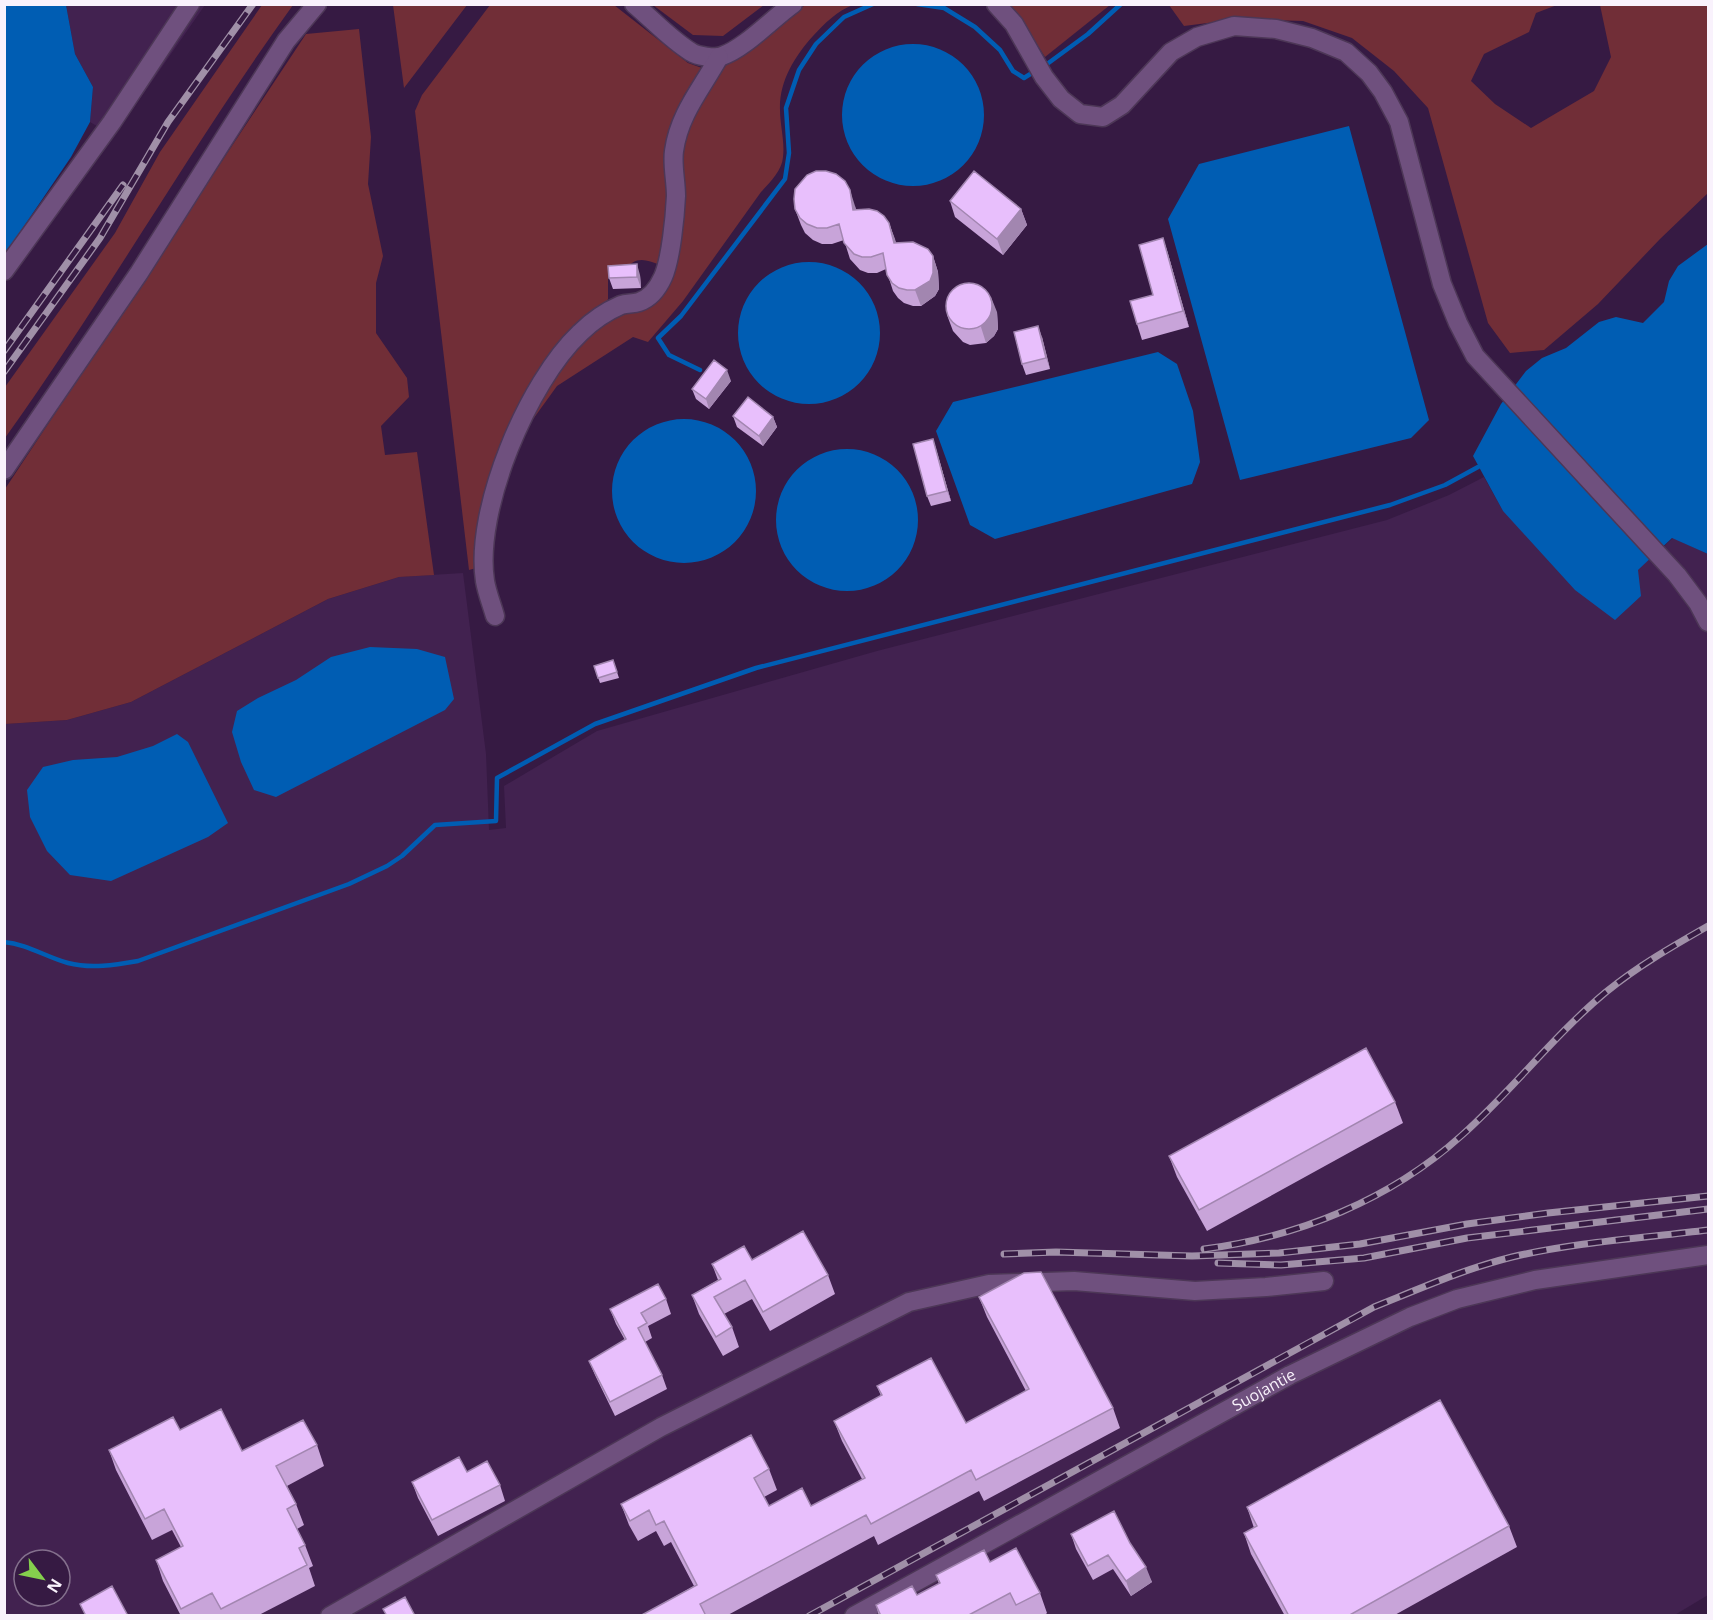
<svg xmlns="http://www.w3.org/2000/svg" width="1713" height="1620" font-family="'Open Sans',sans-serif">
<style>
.built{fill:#422250;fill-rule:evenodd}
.green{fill:#712e37}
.water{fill:#005db3}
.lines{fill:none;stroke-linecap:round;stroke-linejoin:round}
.stream{stroke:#005db3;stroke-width:4.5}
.minor-casing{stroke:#4d3757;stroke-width:21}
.minor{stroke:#6f507e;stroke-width:18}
.rail-casing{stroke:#a090a8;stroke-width:7}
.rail{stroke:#361a43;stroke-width:4.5;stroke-dasharray:14;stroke-linecap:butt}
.wall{fill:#c8a4d9}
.shaded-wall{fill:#a286b0}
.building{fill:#e8bffc;stroke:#a286b0;stroke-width:1.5}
.labels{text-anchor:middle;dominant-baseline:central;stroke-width:6;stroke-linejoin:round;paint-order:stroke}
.street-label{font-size:16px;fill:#f9f2fc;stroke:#361a43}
</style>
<rect width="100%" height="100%" fill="#361a43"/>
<path class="built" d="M66,5H205L114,136L90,122L93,87L75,54Z
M1484,477L1503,511L1637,570L1673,538L1708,554V1595L1673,1616H5V724L67,720L131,702L328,599L399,577L463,573L486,754L489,830L506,828L504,786L597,731L877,651L1387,520L1449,495ZM24,1560H60V1596H24Z"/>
<path class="green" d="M262,5H293C192,145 106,297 5,438V387L115,233L160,152Z
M393,5H467L404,88Z
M490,5H614L688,63L702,68L684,95L668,143L667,204L660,265C645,259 635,256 624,271L608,274V299L602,310L535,381L480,567L469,570L415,111L422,95Z
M653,5H764L723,36L693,35Z
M805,5H853C837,11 825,23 813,36C794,57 779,82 780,110C780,125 785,142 783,157C782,171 770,182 761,192L683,301L648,342L633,337L557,386L518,440L545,388L583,339L619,313L652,304L682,130L717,69L751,48Z
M1008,5H1110L1045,57L1025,26Z
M1169,5H1557L1536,13L1529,32L1484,54L1471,81L1495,104L1531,128L1594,91L1611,57L1600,5H1708V193L1660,239L1598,304L1544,350L1510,353L1488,323L1428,108L1394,71L1352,38L1303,21L1239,19L1184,26Z
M359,29L371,137L368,184L383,256L376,283V333L407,378L409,397L381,426L385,455L417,452L434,575L399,577L328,599L131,702L67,720L5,724V489L306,34Z"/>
<path class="water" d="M5,4L66,5L75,54L93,87L90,122L71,157L5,254Z
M842 115a71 71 0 1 1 142 0a71 71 0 1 1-142 0Z
M1349,126L1429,420L1411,438L1240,480L1168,219L1199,164Z
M1708,244V554L1672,538L1638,570L1641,596L1615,620L1575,590L1503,511L1473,456L1501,404L1526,371L1542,358L1566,348L1599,322L1616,317L1643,323L1664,302L1669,281L1678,266Z
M738 333a71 71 0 1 1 142 0a71 71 0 1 1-142 0Z
M1158,352L1177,364L1193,411L1200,462L1192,484L995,539L970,525L936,431L953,402Z
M612 491a72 72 0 1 1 144 0a72 72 0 1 1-144 0Z
M776 520a71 71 0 1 1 142 0a71 71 0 1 1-142 0Z
M370,647L417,649L445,657L454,699L445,710L276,797L254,790L241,762L232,732L237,711L258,698L296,680L331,657Z
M177,734L188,742L228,823L208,837L111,881L70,875L47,851L30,817L27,790L43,767L73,760L117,757L153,746Z"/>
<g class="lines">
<path class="stream" d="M917,4L944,8L975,27L1000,50L1013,71L1024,78L1035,71
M1043,67L1088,34L1121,4
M700,370L669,355L658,338L681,316L785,179L789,153L786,108L799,70L816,44L844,17L873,4
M4,942C27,944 46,957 68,963C91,969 115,965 138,961L349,884L387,866L402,856L435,825L496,821L497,778L595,724L756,668L1390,505L1445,485L1478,467"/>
<defs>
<g id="minor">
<path d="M634,4C653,20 670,39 691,52C697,56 715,59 722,56C745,48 772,19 793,4"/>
<path d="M996,4L1014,24L1044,77L1061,99L1080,114L1103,117L1122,105L1171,52L1197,37L1234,26L1276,29L1312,38L1346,52L1369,73L1383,92L1399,122L1442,284L1458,323L1475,356L1677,575L1698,603L1708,622"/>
<path d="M4,271L112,122L190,4"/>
<path d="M4,470L139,273L286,41L317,4"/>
<path d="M495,616C492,605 487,593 485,581C474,510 528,382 580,333C591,322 607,311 621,305C627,303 633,304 639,302C651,298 658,288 663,277C671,259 675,216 676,196C676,181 672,165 674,151C679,114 702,88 719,57"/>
<path d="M330,1616L661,1427L909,1302L989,1284L1074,1281L1195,1291L1266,1287L1324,1281"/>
<path id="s1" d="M854,1616L1290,1375L1410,1317L1457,1299L1535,1280L1708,1255"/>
</g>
</defs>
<use href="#minor" class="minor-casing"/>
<use href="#minor" class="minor"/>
<defs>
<path id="rail" d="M4,351L123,185
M4,372L100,238L168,122L253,4
M1204,1249C1298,1237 1390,1200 1461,1136C1512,1091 1553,1036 1606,992C1638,966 1673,946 1708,926
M1004,1254L1056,1252L1192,1256L1279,1253L1360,1244L1467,1224L1548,1213L1708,1196
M1218,1263L1281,1265L1364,1258L1467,1238L1708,1209
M809,1616L1374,1307C1419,1289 1464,1269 1512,1257C1576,1242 1643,1238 1708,1230"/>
</defs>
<use href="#rail" class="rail-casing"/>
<use href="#rail" class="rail"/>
</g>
<path class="wall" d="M950,201L1021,209L1027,225L1003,255L955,217Z
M855,206L856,210L889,223L896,243L933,256L938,272L939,289L935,296L921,306H913L904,303L898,298L893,291L886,269L877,273H868L860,270L850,259L844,240L832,244H822L813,240L805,233L801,225L795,209Z
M1163,238L1168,254L1189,327L1142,340L1137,324L1153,295Z
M640,275L641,288L613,289L609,278Z
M997,312L998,329L994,336L986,343L970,345L963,342L953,331L947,315Z
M1042,337L1050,369L1026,375L1022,364Z
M731,381L709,409L696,399L692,389Z
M733,416L773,417L777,427L763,446L737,427Z
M933,439L936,449L951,501L931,506L927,496Z
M613,660L619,678L600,683L594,666Z
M1395,1102L1403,1123L1207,1231L1177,1177L1169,1156Z
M752,1260L828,1275L835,1294L770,1331L752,1299L724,1314L732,1327L739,1347L723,1356L699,1314L692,1295L718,1280L712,1264Z
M979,1297L1113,1408L1120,1428L984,1501L979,1491L878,1545L874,1536L726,1616H640L694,1586L671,1542L664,1546L656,1531L638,1541L629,1525L621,1504L769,1469L777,1490L764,1497L769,1506H811L862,1479L842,1441L834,1421L881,1396L877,1386L966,1423L1026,1391L987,1317Z
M666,1299L671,1314L648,1326L652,1338L645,1342L662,1375L667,1389L615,1416L595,1375L589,1361L625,1340L616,1324L610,1309Z
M317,1445L324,1466L287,1486L296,1504L304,1525L297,1529L305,1545L313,1566L309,1568L315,1586L257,1616H221L220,1614L216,1616H181L163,1581L156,1560L181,1547L172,1530L152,1540L116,1470L109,1450L242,1451Z
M467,1472L500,1485L505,1501L438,1536L418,1498L412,1482Z
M1247,1507L1509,1526L1517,1547L1393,1616H1285L1251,1554L1244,1533L1254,1528Z
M1071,1534L1130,1543L1152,1582L1131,1596L1113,1569L1093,1580L1076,1549Z
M990,1562L1040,1593L1047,1613L1044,1616H1018V1614L1014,1616H879L876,1605L917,1595L939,1584L936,1575Z"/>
<path class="shaded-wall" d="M850,190L855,206L859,226L853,210Z
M1021,209L1027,225L1003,255L997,239Z
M889,223L895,239L900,258L894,243Z
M1163,238L1168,254L1189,327L1183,311Z
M933,256L938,272L939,289L935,296L921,306L915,290Z
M637,264L640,275L641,288L637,277Z
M991,297L997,312L998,329L994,336L986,343L981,327Z
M1038,326L1042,337L1050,369L1046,358Z
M727,370L731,381L709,409L706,399Z
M773,417L777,427L763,446L759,436Z
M933,439L936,449L951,501L947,491Z
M1146,1567L1152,1582L1131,1596L1126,1581Z"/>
<path class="building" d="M816,171H826L836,174L845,181L850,190L853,210L869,209L877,211L884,216L889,223L894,243L913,242L928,249L933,256V273L930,281L915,290H907L899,288L892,283L887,275L883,253L871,257H862L854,254L844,243L839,224L827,228H817L807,224L800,218L795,209L794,199L795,189L807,175Z
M974,171L1021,209L997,239L950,201Z
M1163,238L1183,311L1137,324L1130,301L1153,295L1139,245Z
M637,264V277L609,278L608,266Z
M946 306a23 23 0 1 1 46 0a23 23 0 1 1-46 0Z
M1038,326L1046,358L1022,364L1014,332Z
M714,360L727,370L706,399L692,389Z
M748,397L773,417L759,436L733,416Z
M933,439L947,491L927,496L913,444Z
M613,660L617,672L598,678L594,666Z
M1366,1048L1395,1102L1199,1210L1169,1156Z
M803,1231L828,1275L763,1312L745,1280L714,1297L732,1327L716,1337L692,1295L721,1279L712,1264L744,1246L752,1260Z
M1041,1272L1113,1408L976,1480L971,1470L871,1524L866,1515L700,1604L706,1616H640L697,1585L664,1521L656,1525L649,1510L630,1521L621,1504L751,1435L769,1469L754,1478L769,1506L802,1488L811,1506L865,1478L834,1421L882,1395L877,1386L931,1358L966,1423L1029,1389L979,1297L1024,1273Z
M658,1284L666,1299L641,1313L647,1323L638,1328L662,1375L610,1402L589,1361L626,1339L610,1309Z
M1440,1400L1509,1526L1348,1616H1289L1244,1533L1257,1526L1247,1507Z
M221,1409L242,1451L303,1420L317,1445L276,1466L296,1504L287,1509L305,1545L299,1548L307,1565L221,1609L212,1593L181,1609L156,1560L183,1546L164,1509L145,1519L109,1450L173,1417L180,1430Z
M459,1457L467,1472L487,1461L500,1485L432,1520L412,1482Z
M1114,1511L1130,1543L1146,1567L1126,1581L1108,1555L1088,1566L1071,1534Z
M1016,1548L1040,1593L1016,1605L1010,1593L967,1616H881L876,1605L912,1586L917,1595L940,1583L936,1575L984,1550L990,1562Z
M112,1586L128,1616H86L80,1604Z
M405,1597L415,1616H387L383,1609Z"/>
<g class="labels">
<g class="street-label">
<text stroke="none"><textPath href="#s1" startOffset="468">Suojantie</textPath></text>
</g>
</g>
<rect width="1713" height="1620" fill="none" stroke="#f9f2fc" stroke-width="12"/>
<g transform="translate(42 1578) rotate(122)"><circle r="28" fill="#361a43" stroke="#84708d" stroke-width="1.5"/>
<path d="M0-4.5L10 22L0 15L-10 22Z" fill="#85cf4d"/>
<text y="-9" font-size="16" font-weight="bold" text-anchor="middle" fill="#f9f2fc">N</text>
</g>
</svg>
